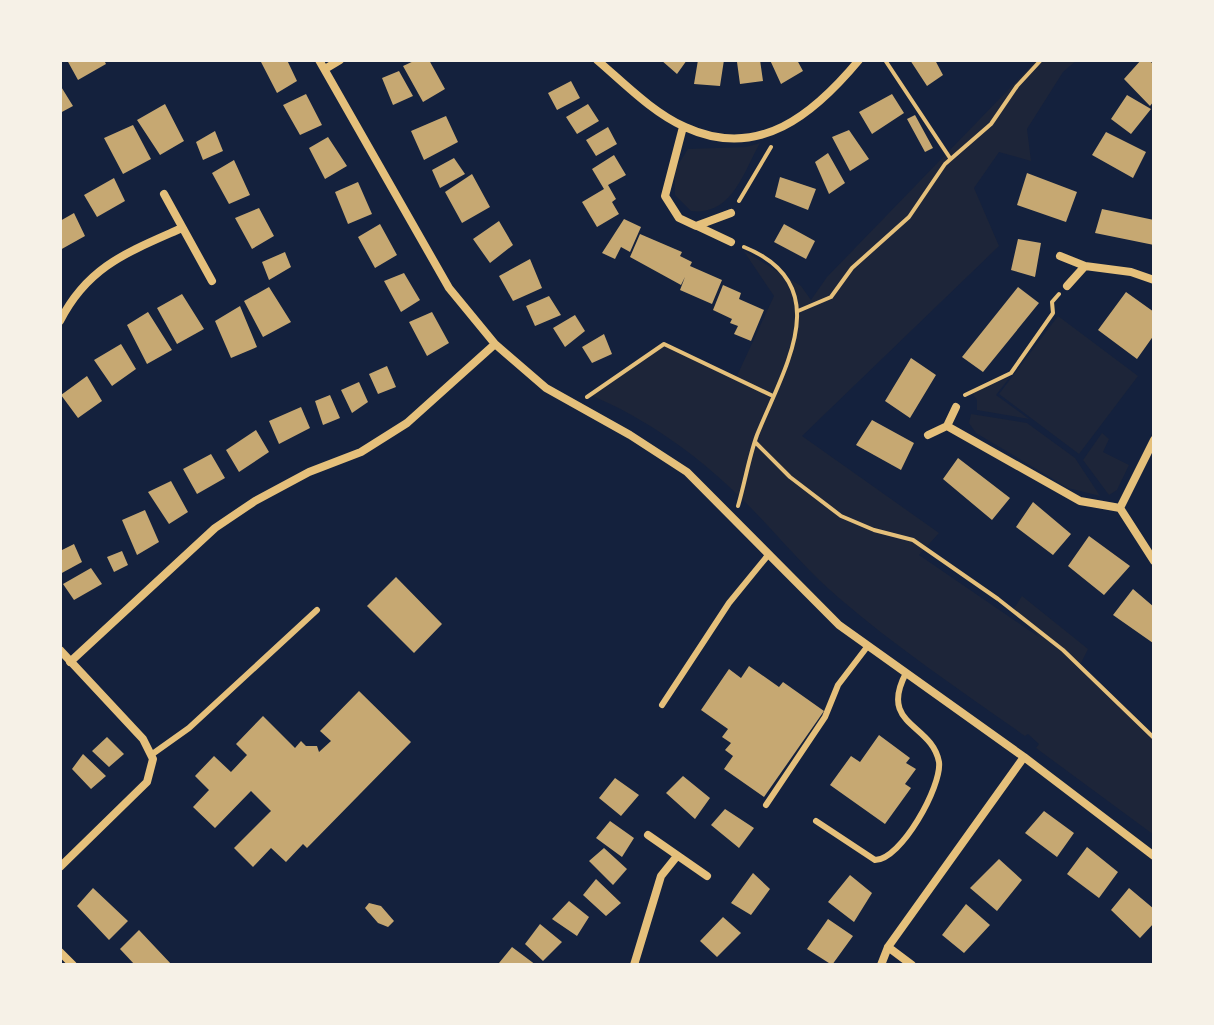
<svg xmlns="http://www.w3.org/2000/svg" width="1214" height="1025" font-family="'PT Sans',sans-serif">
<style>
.green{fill:#1d2539}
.building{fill:#c6a872}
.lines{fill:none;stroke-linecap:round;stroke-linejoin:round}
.path{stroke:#e5c07b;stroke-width:4}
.service{stroke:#e5c07b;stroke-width:6}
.minor{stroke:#e5c07b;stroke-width:8}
</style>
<rect width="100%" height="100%" fill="#14213d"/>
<path class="green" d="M1037,60H1077L1063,72L1027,129L1031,161L999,152L974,188L999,246L802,436L939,533L919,555L1039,637L1013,610L1022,596L1088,649L1079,667L1154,738V835L1036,748L1039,744L1028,734L1025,736C963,692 897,648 839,598C803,567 774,530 740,497C697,455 646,418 590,395L664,344L736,378L774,296L743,250L801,286L811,300L827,277Z
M760,143C743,173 732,216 691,211L675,195V169L688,149L746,147Z
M1058,316L1138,376L1079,454L999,394Z
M1010,377L996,395L1029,419L977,410V400L971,392Z
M971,414L1027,423L1075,458L1100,496L1068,488L976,433L969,423Z
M1102,433L1109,439L1103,452L1129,465L1117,490L1109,495L1083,460Z"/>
<path class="building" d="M67,60H104L106,64L78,80Z
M264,60H287L297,81L277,93L261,62Z
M416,60H429L445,89L423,102L403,66Z
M661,60H687L677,74Z
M698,60H724L720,86L694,84Z
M748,60H760L763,81L740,84L737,62Z
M770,60H797L803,71L781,84Z
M910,60H935L943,75L927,86Z
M1141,60H1149L1154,65V101L1150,106L1124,79Z
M399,71L413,96L393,105L382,78Z
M571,81L580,98L557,110L548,93Z
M60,85L73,106L60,113Z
M306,94L322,125L300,135L283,105Z
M892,94L904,113L872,134L859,112Z
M1127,95L1151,109L1131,134L1111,119Z
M165,104L184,141L160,155L137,120Z
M588,104L599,121L577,134L566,117Z
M915,115L933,148L925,152L907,119Z
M446,116L458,142L424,160L411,131Z
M133,125L151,159L123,174L104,138Z
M608,127L617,144L596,156L586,140Z
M849,130L869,159L850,171L832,137Z
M215,131L223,151L203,160L196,142Z
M1106,132L1146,152L1133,178L1092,155Z
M328,137L347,166L325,179L309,148Z
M828,153L845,183L829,194L815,162Z
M614,155L626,175L608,185L616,199L612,202L619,214L597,227L582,202L604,189L592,169Z
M454,158L465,174L440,188L432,170Z
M234,160L250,195L229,204L212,173Z
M1027,173L1077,192L1066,222L1017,205Z
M472,174L490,207L462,223L445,192Z
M780,177L816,189L808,210L775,197Z
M114,178L125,201L97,217L84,195Z
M358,182L372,214L348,224L335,192Z
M259,208L274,236L252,249L235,218Z
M1102,209L1154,220V245L1095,233Z
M74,213L85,236L60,250V221Z
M624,219L641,227L630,252L621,247L615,259L602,253Z
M499,221L513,245L490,263L473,239Z
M380,224L397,255L375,268L358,237Z
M784,224L815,241L806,259L774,242Z
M640,234L682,252L680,256L692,262L690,266L722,280L712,304L680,290L685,277L681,285L630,257Z
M1018,239L1041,243L1035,277L1011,270Z
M285,252L291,267L269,280L262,262Z
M530,259L542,288L513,301L499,276Z
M404,273L420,300L401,312L384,281Z
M723,285L741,293L739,299L764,310L751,341L734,334L738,326L730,323L732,319L713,310Z
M269,287L291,322L263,337L244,301Z
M1018,287L1039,303L983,372L962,357Z
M1126,292L1154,312V335L1137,359L1098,330Z
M182,294L204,329L177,344L157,308Z
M549,296L561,315L535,326L526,306Z
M240,306L257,347L231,358L215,321Z
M148,312L172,350L147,364L127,325Z
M432,312L449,343L427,356L409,322Z
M575,315L585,331L565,347L553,328Z
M604,334L612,354L592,363L582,347Z
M121,344L136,369L112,386L94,360Z
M911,358L936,375L910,418L885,401Z
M387,366L396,387L378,394L369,374Z
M87,376L102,401L78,418L61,395Z
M359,382L368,402L352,413L341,390Z
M330,395L340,418L323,425L315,401Z
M301,407L310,428L279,444L269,421Z
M872,420L914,443L901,470L856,445Z
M256,430L269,452L239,472L226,450Z
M211,454L225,478L197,494L183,469Z
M958,458L1010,498L992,520L943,479Z
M171,481L188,512L169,524L148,492Z
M1033,502L1071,534L1053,555L1016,527Z
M145,510L159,542L137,555L122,520Z
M1089,536L1130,566L1104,595L1068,566Z
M74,544L82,562L60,574V551Z
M122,551L128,565L114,572L107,557Z
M91,568L102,584L74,600L63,584Z
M396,577L442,624L414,653L367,606Z
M1133,589L1154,607L1153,643L1113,615Z
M749,666L779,687L783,682L824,711L764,797L724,769L733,756L725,750L731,743L722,737L728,729L701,710L729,669L741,678Z
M359,691L411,742L307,848L303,844L286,862L271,848L253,867L234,848L271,811L251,791L215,828L193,807L209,790L195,776L214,756L231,772L247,755L236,744L263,716L295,748L301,741L306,746H317L319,752L331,741L320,731Z
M879,735L910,758L906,763L916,769L905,784L911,788L885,824L830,785L851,756L860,762Z
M107,737L124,754L109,767L92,751Z
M83,754L106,776L91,789L72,769Z
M683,776L710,798L695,819L666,793Z
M615,778L639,795L621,816L599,798Z
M725,809L754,828L739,848L711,825Z
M1044,811L1074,833L1057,857L1025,833Z
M610,821L634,838L622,857L596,838Z
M1087,847L1118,872L1099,898L1067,874Z
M604,848L627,869L613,885L589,861Z
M999,859L1022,880L997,911L970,888Z
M753,873L770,889L751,915L731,903Z
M850,875L872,893L854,922L828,902Z
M596,879L621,903L606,916L583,895Z
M93,888L128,921L109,940L77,906Z
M1129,888L1154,909V923L1140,938L1111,910Z
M569,901L589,917L577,936L552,919Z
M369,903L381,906L394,921L388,927L378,923L365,908Z
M966,904L990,925L964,953L942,935Z
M723,917L741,933L717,957L700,941Z
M828,919L853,936L832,965L807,949Z
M540,924L562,942L543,961L525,944Z
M139,930L172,965H135L120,949Z
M512,947L536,965H501L499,963Z"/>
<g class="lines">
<path class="path" d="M885,60L950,158
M739,201L771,147
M798,311L831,297L852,268L909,217L945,164L991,124L1017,86L1041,60
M965,395L1011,373L1053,313L1052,302L1059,294
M587,397L664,344L773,396
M755,442L790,477L841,516L874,530L913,540L998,599L1063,650L1154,738
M738,506C745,482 749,457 757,435C784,368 838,285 744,247"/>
<path class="service" d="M662,705L729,603L769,554
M151,755L189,728L317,610
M766,805L825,717L838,685L867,647
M816,821L875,860C901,860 942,786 939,762C932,723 878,726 906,673"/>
<path class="minor" d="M319,60L449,288L495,344L546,388L630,435L687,472L839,625L1024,757L1154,856
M597,60C624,83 653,113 685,127C759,161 814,114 859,60
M325,69L340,60
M683,127L665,196L679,218L696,226L731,213
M164,194L212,281
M697,226L731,242
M1060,256L1085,266
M1067,286L1085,266L1131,272L1154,280
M60,321C88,266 128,252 182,228
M956,407L947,426L1080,501L1120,508
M928,435L947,426
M1154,440L1120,508L1154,561
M60,650L143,739L153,759L147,782L60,867
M70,662L215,528L255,501L309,472L361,452L407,423L495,344
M648,835L707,876
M888,947L912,965
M60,952L73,965
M634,965L661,876L677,856
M881,965L888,947L1024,757"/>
</g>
<rect width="1214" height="1025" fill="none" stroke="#f6f1e7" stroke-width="124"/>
</svg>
